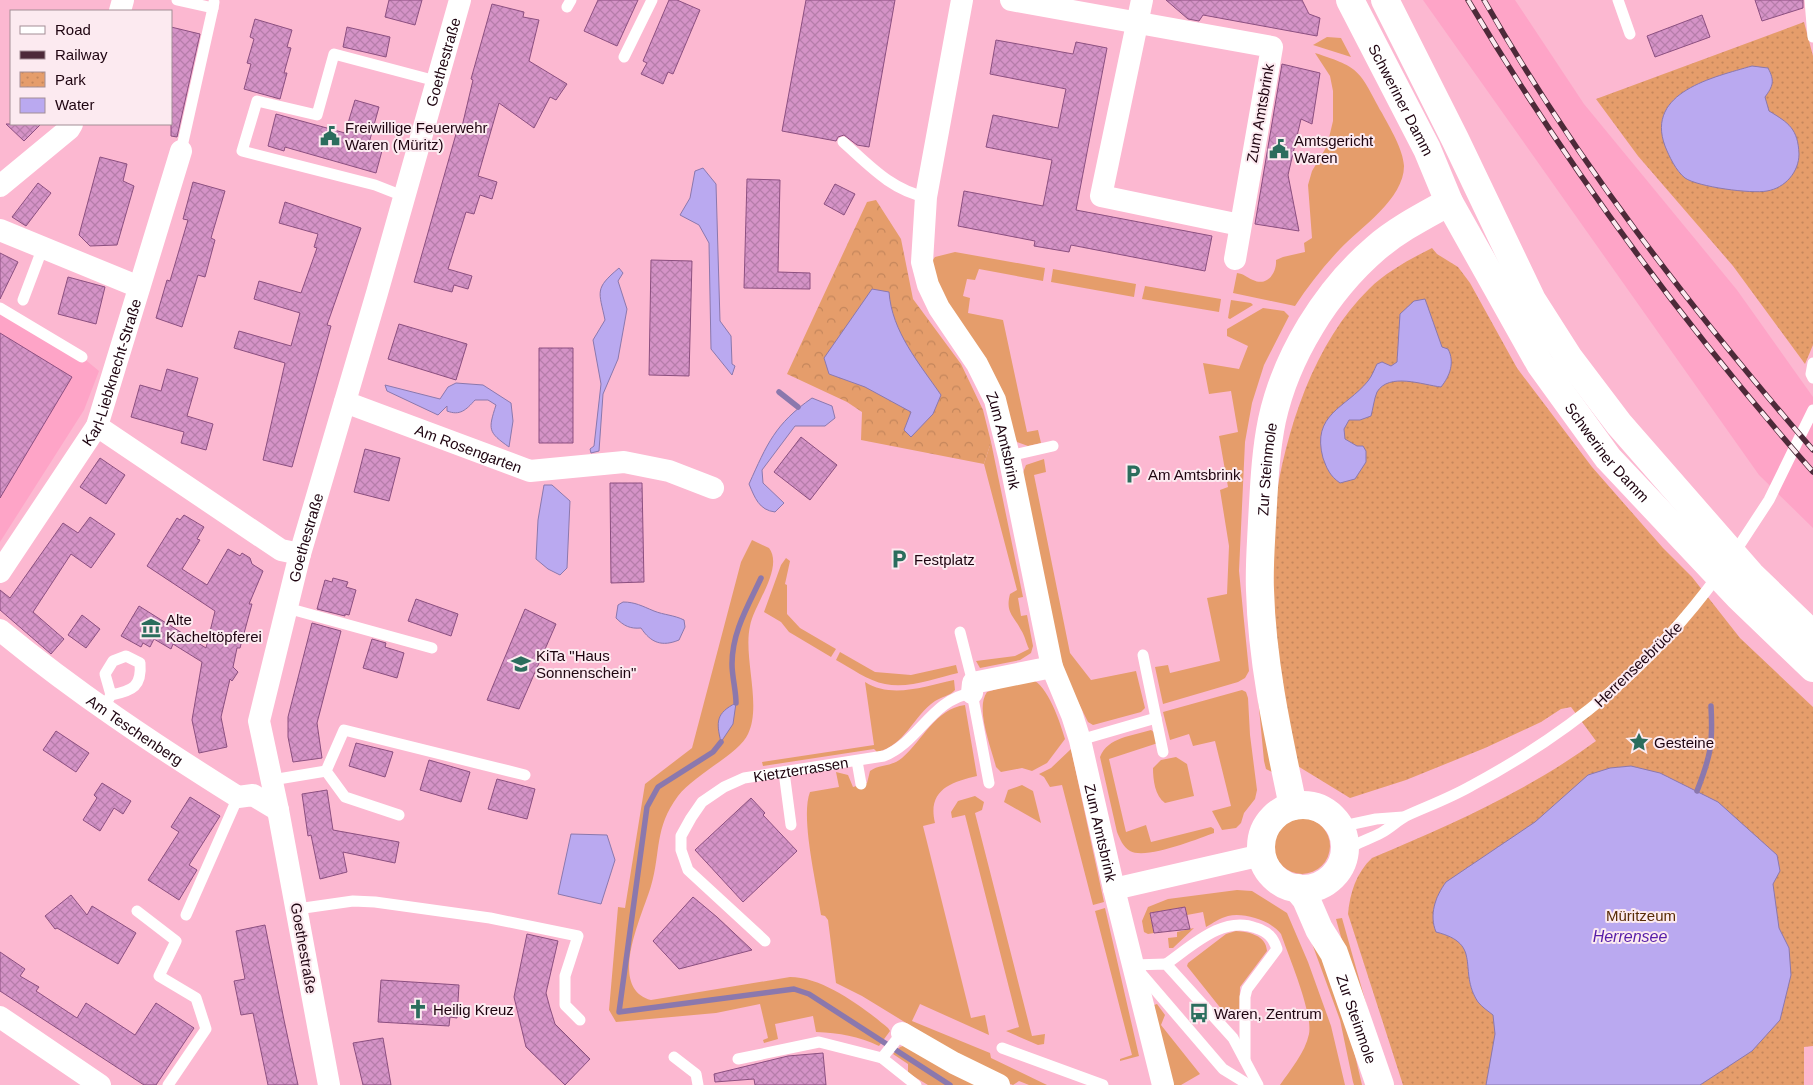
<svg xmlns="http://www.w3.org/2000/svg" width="1813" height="1085" font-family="Helvetica,sans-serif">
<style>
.built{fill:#fea4c7}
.grass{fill:#e59d6b}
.forest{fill:url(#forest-crowns)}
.park{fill:url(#park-dots)}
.water{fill:#baa9f0;stroke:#8b78ad}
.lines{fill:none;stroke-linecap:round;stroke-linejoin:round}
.stream{stroke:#8b78ad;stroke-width:5.5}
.building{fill:url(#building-cross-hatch);stroke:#8c4f80}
.service{stroke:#fff;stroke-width:11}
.minor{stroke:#fff;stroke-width:22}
.tertiary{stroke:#fff;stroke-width:28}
.primary{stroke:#fff;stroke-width:28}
.rail-casing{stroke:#4d2a39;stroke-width:5.5}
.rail{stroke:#fceaf0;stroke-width:4;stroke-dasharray:11;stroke-linecap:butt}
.labels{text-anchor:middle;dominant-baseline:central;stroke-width:4;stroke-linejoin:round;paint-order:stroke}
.street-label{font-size:15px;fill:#1e0410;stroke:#fceaf0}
.poi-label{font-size:15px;fill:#1e0410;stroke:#fceaf0;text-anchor:start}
.park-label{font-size:15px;fill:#582c06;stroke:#fceaf0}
.water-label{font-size:16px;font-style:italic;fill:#571da8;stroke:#fceaf0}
</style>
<defs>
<pattern id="forest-crowns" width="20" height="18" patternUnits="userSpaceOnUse" patternTransform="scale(1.25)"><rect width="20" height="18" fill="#e59d6b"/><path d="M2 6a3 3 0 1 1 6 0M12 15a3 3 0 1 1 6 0" fill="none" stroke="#c4865c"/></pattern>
<pattern id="park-dots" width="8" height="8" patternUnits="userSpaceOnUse" patternTransform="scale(1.25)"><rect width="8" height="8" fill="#e59d6b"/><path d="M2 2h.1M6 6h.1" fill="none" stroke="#c4865c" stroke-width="1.8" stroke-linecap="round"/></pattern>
<pattern id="building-cross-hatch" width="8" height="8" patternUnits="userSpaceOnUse" patternTransform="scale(1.25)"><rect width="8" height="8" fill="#d593c7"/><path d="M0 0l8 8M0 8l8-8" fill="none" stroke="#b67daa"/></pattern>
</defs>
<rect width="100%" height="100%" fill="#fcb8d1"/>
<path class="built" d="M1423,0H1515L1584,104L1737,290L1813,397V528L1759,475Z
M0,308L82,357L99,371L84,410L0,542Z"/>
<path class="grass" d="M1327,37L1341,38L1351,57L1313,45Z
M1315,53C1362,68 1359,71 1382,113C1390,128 1403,149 1404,166C1404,199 1360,228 1340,249C1323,267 1308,286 1295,306L1233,293L1237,273C1244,274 1246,277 1253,280C1267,287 1277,273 1276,260L1283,257L1305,252L1304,243L1312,238L1308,185L1312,171L1327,146L1333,121V91L1330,76Z
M955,252L1045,268L1043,281L979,269L975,280L967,279L963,296L970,298L968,313L1003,320L1027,432L1038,430L1041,443L1028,446L1017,442L933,279L932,261L935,257Z
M1053,269L1136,284L1134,297L1051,282Z
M1145,286L1221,299L1219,312L1142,299Z
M1231,300L1251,303L1253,305L1230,319L1228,318Z
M1263,308L1284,311L1289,316L1264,365L1252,403L1245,442L1239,571L1249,671L1245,678L1238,682L1163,704L1155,667L1168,665L1170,673L1220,661L1207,598L1227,594L1229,546L1220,490L1228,487L1219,436L1238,432L1231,391L1209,394L1203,363L1239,369L1248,346L1227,336V329Z
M991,442L1023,597L1018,598L1021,616L1027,615L1033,646L1031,653L1020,660L980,668L976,661L1015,656L1029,649C1026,643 1025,636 1021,630C1014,616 1005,613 1010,594L1017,590L984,464Z
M1044,459L1046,472L1034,475L1070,653L1091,680L1136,671L1145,708L1141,712L1093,725L1088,722L1063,672L1022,475L1026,465Z
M752,540L769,548C784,568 754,604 750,626C743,657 762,705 748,734C739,754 695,774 678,796C654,828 661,852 651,886C643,914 606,988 651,1000L790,977C823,977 863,1007 888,1028L890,1031L879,1046C858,1036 840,1033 816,1032L813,1016L775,1024L778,1039L764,1043L763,1040L768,1038L760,1004L716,1013L616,1022L609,1010L618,907L625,908L645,784L692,748L741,562Z
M786,558L790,561L785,584L787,585V614L800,628L836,649L831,657L789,632L781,622L764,612L781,565Z
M840,652L875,672L911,675L956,665L958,673C935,678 909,689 885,684C868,681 851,668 836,660Z
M1031,679C1048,685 1060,722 1065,739L1047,763L1032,771L1022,768L1001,772L996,767C991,747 975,708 987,692Z
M954,680L955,690C950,696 941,697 935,701C913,716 905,746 877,752L874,749L763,766L762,762L874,745L865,682C892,699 925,686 954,680Z
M1257,687L1272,772L1266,769L1264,761Z
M1242,690L1246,692L1248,698L1250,735L1257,790L1255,799L1244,813L1241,823L1236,828L1222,830L1212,811L1231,806L1215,741L1193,746L1189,734L1170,740L1163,712Z
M965,705L977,776C951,782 927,790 935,823L923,826L971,1018L985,1015L989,1035L920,1004L912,1021L990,1053L991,1058L1047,1085H1029L1019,1081L1013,1085L998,1079L862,996L836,983L828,920L825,916L821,915C817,885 800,817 810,792L839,787L836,772L848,775L853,787L867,783L870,771C879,764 892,767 902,758C923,740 935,709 965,705Z
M1151,730L1155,733L1158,743L1109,759L1126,832L1146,825L1151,842L1211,827L1214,829V833C1197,839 1146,860 1130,851C1123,847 1120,839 1117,832L1100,757C1108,737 1132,736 1151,730Z
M1071,749L1104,902L1093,905L1062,785L1050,787L1044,777L1039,774L1051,768Z
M1176,757L1187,764L1194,796L1165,803C1155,796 1153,780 1153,768L1161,760Z
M1022,785L1033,791L1041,823L1004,802L1008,790Z
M975,796L984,802L982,810L975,813L1032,1036L1045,1034L1044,1044L1038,1045L1006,1031L1019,1027L965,815L952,818L951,812L958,801Z
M1274 846a28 28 0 1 1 56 0a28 28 0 1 1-56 0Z
M1237,890L1252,891L1287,913L1308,962L1331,1026L1345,1085H1280C1290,1070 1305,1053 1309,1034C1313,1013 1289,957 1281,934C1272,921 1244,912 1228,916C1220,918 1213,923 1206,927L1203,912L1187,915L1185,907L1150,913L1154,933L1148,934L1144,932L1142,921L1148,907L1168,899Z
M1105,908L1139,1056L1120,1061V1059L1132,1055L1095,911Z
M1342,918L1369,1014L1394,1085H1390L1363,1016L1336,919Z
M1311,925L1349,1030L1362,1085H1354L1353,1082L1340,1020L1306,927Z
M1194,928L1173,948H1169L1168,938L1177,937V932Z
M1236,931C1249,932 1266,935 1267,951L1240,987L1239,1016L1238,1019L1230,1020L1187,966L1188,963L1226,934Z
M1157,1004L1165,1015L1161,1025L1200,1074L1181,1085H1172L1154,1005Z
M906,1045L986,1085H928L908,1073V1064L893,1054L900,1047Z"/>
<path class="forest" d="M876,200L901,239L913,299L961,364L983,410L991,442L984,464L861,440L862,412L847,402L787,374L867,202Z"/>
<path class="park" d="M1804,22L1813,56V345L1805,364L1733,266L1638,156L1596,99Z
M1432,248L1437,254L1458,267L1470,283L1517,368L1592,467L1663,548L1692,577L1740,638L1813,707V1046L1804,1047V1085H1403L1348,914C1350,893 1356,873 1372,858C1450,825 1528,791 1596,741L1571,707L1561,709L1541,722L1485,748L1406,780L1350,798L1296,765C1285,709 1270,645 1269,589C1268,491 1297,359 1369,289C1386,272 1410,259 1432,248Z"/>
<path class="water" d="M1752,66L1768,68C1775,81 1773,86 1765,97L1769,111C1789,123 1798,129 1799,154C1799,172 1785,188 1767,191C1752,194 1698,187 1685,178C1676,171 1669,156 1665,146C1645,92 1714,77 1752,66Z
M703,168L716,184L720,321L731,336L732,364L735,366L732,375L711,349L709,243L699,225L680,215L690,198L695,171Z
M619,268L623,273L618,281L627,309L618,359L603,394L599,451L591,453L590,449L594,446L601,384L593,340L605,320C599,291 594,289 619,268Z
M872,289L889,292C892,332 919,363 941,395L933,414L911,437L904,430L911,412L865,387L829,374L824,358Z
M1425,299L1442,347L1448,349C1455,362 1450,376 1441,387C1423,385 1389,372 1377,392C1374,399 1373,409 1371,416L1360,420H1349L1344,429L1345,439L1357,446H1363L1366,451V462L1355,479L1340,483C1330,476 1327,469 1323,458C1311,414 1346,408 1368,381C1372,376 1374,370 1377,364L1382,362L1391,366L1397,362L1400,314L1414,301Z
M456,383L483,385L511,403L513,421L509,447C488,432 488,430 496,405L488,400H475C466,410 460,416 447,411V406L438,415L387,391L385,385L440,399L448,387Z
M812,398L832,406L835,418L825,426H795L762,470L763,483L784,503L775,512C759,510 755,498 749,484C767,444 775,424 812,398Z
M544,485H552L570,501L567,568L560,575L548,569L536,559L538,520Z
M623,602C635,602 642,606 654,611C664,615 674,615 684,620L685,627L679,640C662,647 651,643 641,628C630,629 624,626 616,618L618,605Z
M736,703L733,724L721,742C716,722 716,713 736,703Z
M1631,766L1660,773L1718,802L1777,855L1780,871L1773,884L1779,928L1789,948L1791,975L1780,1020L1752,1051L1700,1085H1486L1495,1034L1493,1015C1488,1011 1482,1007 1478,1002C1457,970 1484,944 1436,932C1429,915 1435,897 1446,882L1535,822L1588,775L1610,768Z
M571,834L607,835L615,860L601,904L558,894Z"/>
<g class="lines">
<path class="stream" d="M779,392L798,407
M736,703C736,690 732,677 732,664C732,632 748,606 761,578
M721,742L713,752L658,787L647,807L619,1012L794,989L809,994L950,1085
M1697,791C1711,755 1713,744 1711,706"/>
</g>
<path class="building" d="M389,0H422L415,25L385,17Z
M598,0H638L617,46L584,31Z
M669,0H677L700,10L673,74L668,72L663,84L641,74L647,63L643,61Z
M806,0H895L869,147L857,145L844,135L838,137L836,141L782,131Z
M1166,0H1302L1309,14L1320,18L1317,36L1203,15L1199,21L1188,19Z
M1755,0H1803V8L1762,21Z
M492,4L524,12L523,17L539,20L529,61L567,84L556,100L550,97L534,128L499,103L478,176L497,182L492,199L480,195L474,214L466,212L448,269L472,276L468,289L454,285L452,292L414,282L456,134L460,135L473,80L471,79Z
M1702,15L1710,37L1655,57L1647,36Z
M255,19L292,30L287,47L291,48L284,73H287L280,99L244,89L251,64L247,63L254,39L250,37Z
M171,27L200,34L177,137L171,136Z
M347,27L390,37L386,57L343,47Z
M996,40L1073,54L1076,42L1107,48L1076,210L1212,236L1205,271L1071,245L1069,252L1034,246L1035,241L958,226L964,191L1043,206L1052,160L986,147L993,115L1058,128L1066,89L990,74Z
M1282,64L1320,73L1312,124L1301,119L1288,175L1299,231L1255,224Z
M355,100L379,107L369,143L383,147L376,173L285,147L284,151L268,146L276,114L345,133Z
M6,124H41L24,141Z
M100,157L127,164L123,181L134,186L117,245L90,246L79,235Z
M747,179L780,180L778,272L810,273V289L744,288Z
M193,182L225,191L211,238L215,240L205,277L198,275L182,327L156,318L167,280L170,281L188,220L183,219Z
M38,183L51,193L26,226L12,217Z
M835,184L855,194L844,215L824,204Z
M285,202L361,228L327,325L331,326L292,467L263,460L285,363L234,348L239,331L291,346L300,313L254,299L259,281L301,293L317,248L314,247L318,234L279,223Z
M0,253L18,262L0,299Z
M651,260L692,261L689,376L649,375Z
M68,277L105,287L96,324L58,314Z
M399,324L467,344L456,380L388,359Z
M0,333L72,377L0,498Z
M539,348H573V443H539Z
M167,369L198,378L187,416L213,424L206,450L181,443L184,432L131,417L140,385L161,391Z
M801,437L837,465L810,500L774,472Z
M365,449L400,458L389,501L354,492Z
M100,458L125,475L106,504L80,487Z
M610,483H642L644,582L611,583Z
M184,515L204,527L197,539L200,540L182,569L207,585L228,549L240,556L242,553L250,558L252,564L263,571L249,604H252L240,648H237L233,667L238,672L232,681L230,679L221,717L227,747L199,753L192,720L202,662L173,644L171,649L154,639L150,647L143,643L141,647L121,636L139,606L206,648L215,611L147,566L177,518L180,520Z
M90,517L115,534L91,568L71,554L33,612L64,639L51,654L0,610V590L10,598L63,523L78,533Z
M333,578L348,582L346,587L356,590L349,615L345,614V616L317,609L325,580L332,582Z
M416,599L458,614L451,636L408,621Z
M525,609L556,624L519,709L487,700Z
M82,615L100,629L86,648L68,635Z
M312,623L341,631L317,723L322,758L293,762L288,737V717Z
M372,639L386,643L385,647L404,653L397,678L363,668Z
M56,731L89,753L76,772L43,750Z
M356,743L393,752L385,777L349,766Z
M429,760L470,772L461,802L420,790Z
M497,779L535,789L527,819L488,809Z
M102,783L131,801L123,814L114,808L100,831L83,820L97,798L94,795Z
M327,790L333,830L399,842L395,863L343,852L347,872L320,879L311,835L308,836L302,794Z
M190,797L220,816L189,865L197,870L179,900L148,880L179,832L171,827Z
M751,798L765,813L763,815L797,851L743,902L695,850Z
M71,895L87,915L92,906L136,933L118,964L57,928L55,929L45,916Z
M693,897L717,917L752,950L679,969L653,941Z
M1185,907L1190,929L1154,933L1150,913Z
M265,925L284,1020L298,1085H268L253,1013L241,1015L234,981L245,979L236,931Z
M527,934L558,941L546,993L550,1008L555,1024L590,1059L565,1085L526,1047L514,997Z
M0,952L25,969L20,976L39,987L36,991L77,1018L86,1003L135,1035L156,1003L194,1028L156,1085H144L0,991Z
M381,980L459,985L457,1018L450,1017L449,1026L378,1022Z
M383,1038L391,1085H363L353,1043Z
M823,1053L826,1085H755L754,1079L715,1082L714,1074L788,1056Z"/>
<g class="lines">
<g class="service">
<path d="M177,0L213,8L214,2"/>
<path d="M1618,0L1630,34"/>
<path d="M1810,0L1813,37"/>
<path d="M567,7L571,0"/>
<path d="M624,57L652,0"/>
<path d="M843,142C869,165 891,190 926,197"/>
<path d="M181,151L213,8"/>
<path d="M403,196L375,185L242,151L257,101L317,115L334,54L436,81"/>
<path d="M23,300L43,247"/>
<path d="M0,308L82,357"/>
<path d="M1813,363L1811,374L1813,378"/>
<path d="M1009,456L1053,446"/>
<path d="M1733,555L1769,500L1813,410"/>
<path d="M287,608L432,648"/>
<path d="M960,632L973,683"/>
<path d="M102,710L111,695L105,674L113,661L126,656L140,663C142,686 133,691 111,695"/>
<path d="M1156,718L1163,752"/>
<path d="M1080,740L1156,718L1143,655"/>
<path d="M857,761L861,784"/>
<path d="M784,772L791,825"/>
<path d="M272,780L326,771"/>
<path d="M399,815L345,797L326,771L344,730L525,775"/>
<path d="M1338,824L1348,825L1376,819L1403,817"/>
<path d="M1344,852C1356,842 1368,840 1381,833C1390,828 1397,821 1406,816C1428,806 1450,798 1471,786C1572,732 1652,666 1719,574"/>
<path d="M297,909L353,901L375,902L490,918L578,936L565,976V1005L580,1020"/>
<path d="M137,911L176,941L159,976L196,998L206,1029L168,1085"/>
<path d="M186,915L238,797"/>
<path id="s1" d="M765,941L688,870L681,850V836L691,818L702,802L724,787L744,778L884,756C919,742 932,699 972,693L989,783"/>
<path d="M1166,964C1192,946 1223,915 1256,928C1268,932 1273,937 1277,949L1247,989L1245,997V1060"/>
<path d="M1133,965L1166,964L1233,1038L1258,1085"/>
<path d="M1139,971L1223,1069L1249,1085"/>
<path d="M1002,1048L1103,1085"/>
<path d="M674,1057L696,1074L698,1085"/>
<path d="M882,1058L902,1033"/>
<path d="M738,1059L819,1042L882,1058L916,1085"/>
</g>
<g class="minor">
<path id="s2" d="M962,0L926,197L922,262L928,285L939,308L977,364L995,400L1009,456L1052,667L1072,715L1080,740L1114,889L1163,1085"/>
<path d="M1011,0L1272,47L1235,259"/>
<path d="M1142,0L1101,196L1240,225"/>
<path d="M120,11L123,0"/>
<path d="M0,186L69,129L72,124"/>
<path d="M0,230L139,287"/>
<path id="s3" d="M345,402L530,471L624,462L669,471L713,488"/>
<path d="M97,426L281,550L300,554"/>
<path id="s4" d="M0,572L97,426L181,151"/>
<path id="s5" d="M0,630C75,692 155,745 238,797L253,795L278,810"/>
<path d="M972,693L973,683L1052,667"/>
<path d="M1114,889L1262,855"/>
<path d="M0,1017L100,1085"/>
<path d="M902,1033L954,1063L999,1085"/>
<path id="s6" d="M329,1085L278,810L259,721L300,554L377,293L460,0"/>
</g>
<g class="tertiary">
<circle cx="1303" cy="847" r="42"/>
<path id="s7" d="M1293,806C1278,735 1262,663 1260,590C1259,567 1261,544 1262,522C1264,488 1265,454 1272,420C1286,356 1326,291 1376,248C1398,229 1424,216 1449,202"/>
<path id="s8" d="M1297,888L1306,899L1319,929L1334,953L1380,1085"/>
</g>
<g class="primary">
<path id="s9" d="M1350,0L1427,149L1449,202L1540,364L1608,458L1739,597L1813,668"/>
<path d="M1385,0L1455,139L1532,300L1569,358L1619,424L1751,575L1813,635"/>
</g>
<defs>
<path id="rail" d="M1468,0C1568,168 1684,325 1813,472
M1484,0C1576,161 1692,310 1813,450"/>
</defs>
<use href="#rail" class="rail-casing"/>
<use href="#rail" class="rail"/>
</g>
<defs>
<symbol id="civic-bare" viewBox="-9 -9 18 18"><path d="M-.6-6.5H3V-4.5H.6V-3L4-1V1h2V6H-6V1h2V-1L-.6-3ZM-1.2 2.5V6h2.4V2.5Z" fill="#2b6d5d" stroke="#fceaf0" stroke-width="2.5" paint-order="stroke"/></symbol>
<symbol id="parking-bare" viewBox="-9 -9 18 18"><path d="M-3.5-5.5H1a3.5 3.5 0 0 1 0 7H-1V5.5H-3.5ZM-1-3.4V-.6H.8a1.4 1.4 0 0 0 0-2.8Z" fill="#2b6d5d" stroke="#fceaf0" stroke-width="2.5" paint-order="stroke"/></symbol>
<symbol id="museum-bare" viewBox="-9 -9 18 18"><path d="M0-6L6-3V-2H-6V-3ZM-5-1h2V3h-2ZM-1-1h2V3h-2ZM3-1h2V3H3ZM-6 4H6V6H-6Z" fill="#2b6d5d" stroke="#fceaf0" stroke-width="2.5" paint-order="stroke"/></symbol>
<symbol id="school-bare" viewBox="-9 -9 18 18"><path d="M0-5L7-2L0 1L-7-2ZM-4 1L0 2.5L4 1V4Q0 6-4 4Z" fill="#2b6d5d" stroke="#fceaf0" stroke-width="2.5" paint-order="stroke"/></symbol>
<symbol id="sight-bare" viewBox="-9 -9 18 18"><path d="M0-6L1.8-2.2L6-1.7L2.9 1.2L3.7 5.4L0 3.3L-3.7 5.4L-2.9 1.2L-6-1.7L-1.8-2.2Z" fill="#2b6d5d" stroke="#fceaf0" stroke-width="2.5" paint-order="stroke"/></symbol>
<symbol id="church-bare" viewBox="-9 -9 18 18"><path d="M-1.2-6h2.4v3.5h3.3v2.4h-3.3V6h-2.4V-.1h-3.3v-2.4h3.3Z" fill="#2b6d5d" stroke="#fceaf0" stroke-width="2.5" paint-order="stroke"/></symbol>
<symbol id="bus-bare" viewBox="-9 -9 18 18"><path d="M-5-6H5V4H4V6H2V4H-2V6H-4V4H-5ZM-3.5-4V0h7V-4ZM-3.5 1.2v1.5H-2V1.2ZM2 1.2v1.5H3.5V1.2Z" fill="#2b6d5d" stroke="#fceaf0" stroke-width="2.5" paint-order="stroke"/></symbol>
</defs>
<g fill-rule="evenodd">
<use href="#civic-bare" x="316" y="122" width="28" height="28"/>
<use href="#civic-bare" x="1265" y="135" width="28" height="28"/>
<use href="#parking-bare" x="1119" y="460" width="28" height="28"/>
<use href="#parking-bare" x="885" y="545" width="28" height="28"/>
<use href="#museum-bare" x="137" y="614" width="28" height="28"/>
<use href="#school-bare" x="507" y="650" width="28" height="28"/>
<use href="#sight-bare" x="1625" y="728" width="28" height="28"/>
<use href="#church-bare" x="404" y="995" width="28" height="28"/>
<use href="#bus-bare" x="1185" y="999" width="28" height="28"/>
</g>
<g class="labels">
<g class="street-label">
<text stroke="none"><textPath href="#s6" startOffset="1055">Goethestraße</textPath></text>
<text stroke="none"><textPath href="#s9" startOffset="112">Schweriner Damm</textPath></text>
<text transform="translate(1260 113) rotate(-80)">Zum Amtsbrink</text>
<text stroke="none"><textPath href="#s4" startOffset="231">Karl-Liebknecht-Straße</textPath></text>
<text stroke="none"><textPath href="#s2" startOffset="464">Zum Amtsbrink</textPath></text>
<text stroke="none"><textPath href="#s3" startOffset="132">Am Rosengarten</textPath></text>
<text stroke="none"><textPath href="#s9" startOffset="522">Schweriner Damm</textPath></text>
<text stroke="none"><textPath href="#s7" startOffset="340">Zur Steinmole</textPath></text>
<text stroke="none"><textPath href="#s6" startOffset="560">Goethestraße</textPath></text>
<text transform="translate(1638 664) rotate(-44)">Herrenseebrücke</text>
<text stroke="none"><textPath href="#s5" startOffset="168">Am Teschenberg</textPath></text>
<text stroke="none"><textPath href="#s1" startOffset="286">Kietzterrassen</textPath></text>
<text stroke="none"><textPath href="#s2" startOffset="869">Zum Amtsbrink</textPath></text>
<text transform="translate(304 948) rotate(80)">Goethestraße</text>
<text stroke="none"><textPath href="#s8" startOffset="145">Zur Steinmole</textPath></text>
</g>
<g class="poi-label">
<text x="345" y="127">Freiwillige Feuerwehr<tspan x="345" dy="17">Waren (Müritz)</tspan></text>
<text x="1294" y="140">Amtsgericht<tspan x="1294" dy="17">Waren</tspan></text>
<text x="1148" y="474">Am Amtsbrink</text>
<text x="914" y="559">Festplatz</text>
<text x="166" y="619">Alte<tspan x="166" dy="17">Kacheltöpferei</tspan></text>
<text x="536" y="655">KiTa "Haus<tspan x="536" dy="17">Sonnenschein"</tspan></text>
<text x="1654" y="742">Gesteine</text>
<text x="433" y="1009">Heilig Kreuz</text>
<text x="1214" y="1013">Waren, Zentrum</text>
</g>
<g class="park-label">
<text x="1641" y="915">Müritzeum</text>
</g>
<g class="water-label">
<text x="1630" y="936">Herrensee</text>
</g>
</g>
<rect x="10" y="10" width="162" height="115" fill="#fceaf0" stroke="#a38e96"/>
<rect x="20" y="26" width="25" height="8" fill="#ffffff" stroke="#a38e96"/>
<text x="55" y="35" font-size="15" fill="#1e0410">Road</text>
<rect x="20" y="51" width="25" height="8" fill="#4d2a39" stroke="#a38e96"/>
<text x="55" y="60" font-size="15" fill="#1e0410">Railway</text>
<rect x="20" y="72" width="25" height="15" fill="url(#park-dots)" stroke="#a38e96"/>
<text x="55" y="85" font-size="15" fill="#1e0410">Park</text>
<rect x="20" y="98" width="25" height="15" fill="#baa9f0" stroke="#a38e96"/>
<text x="55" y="110" font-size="15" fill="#1e0410">Water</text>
</svg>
